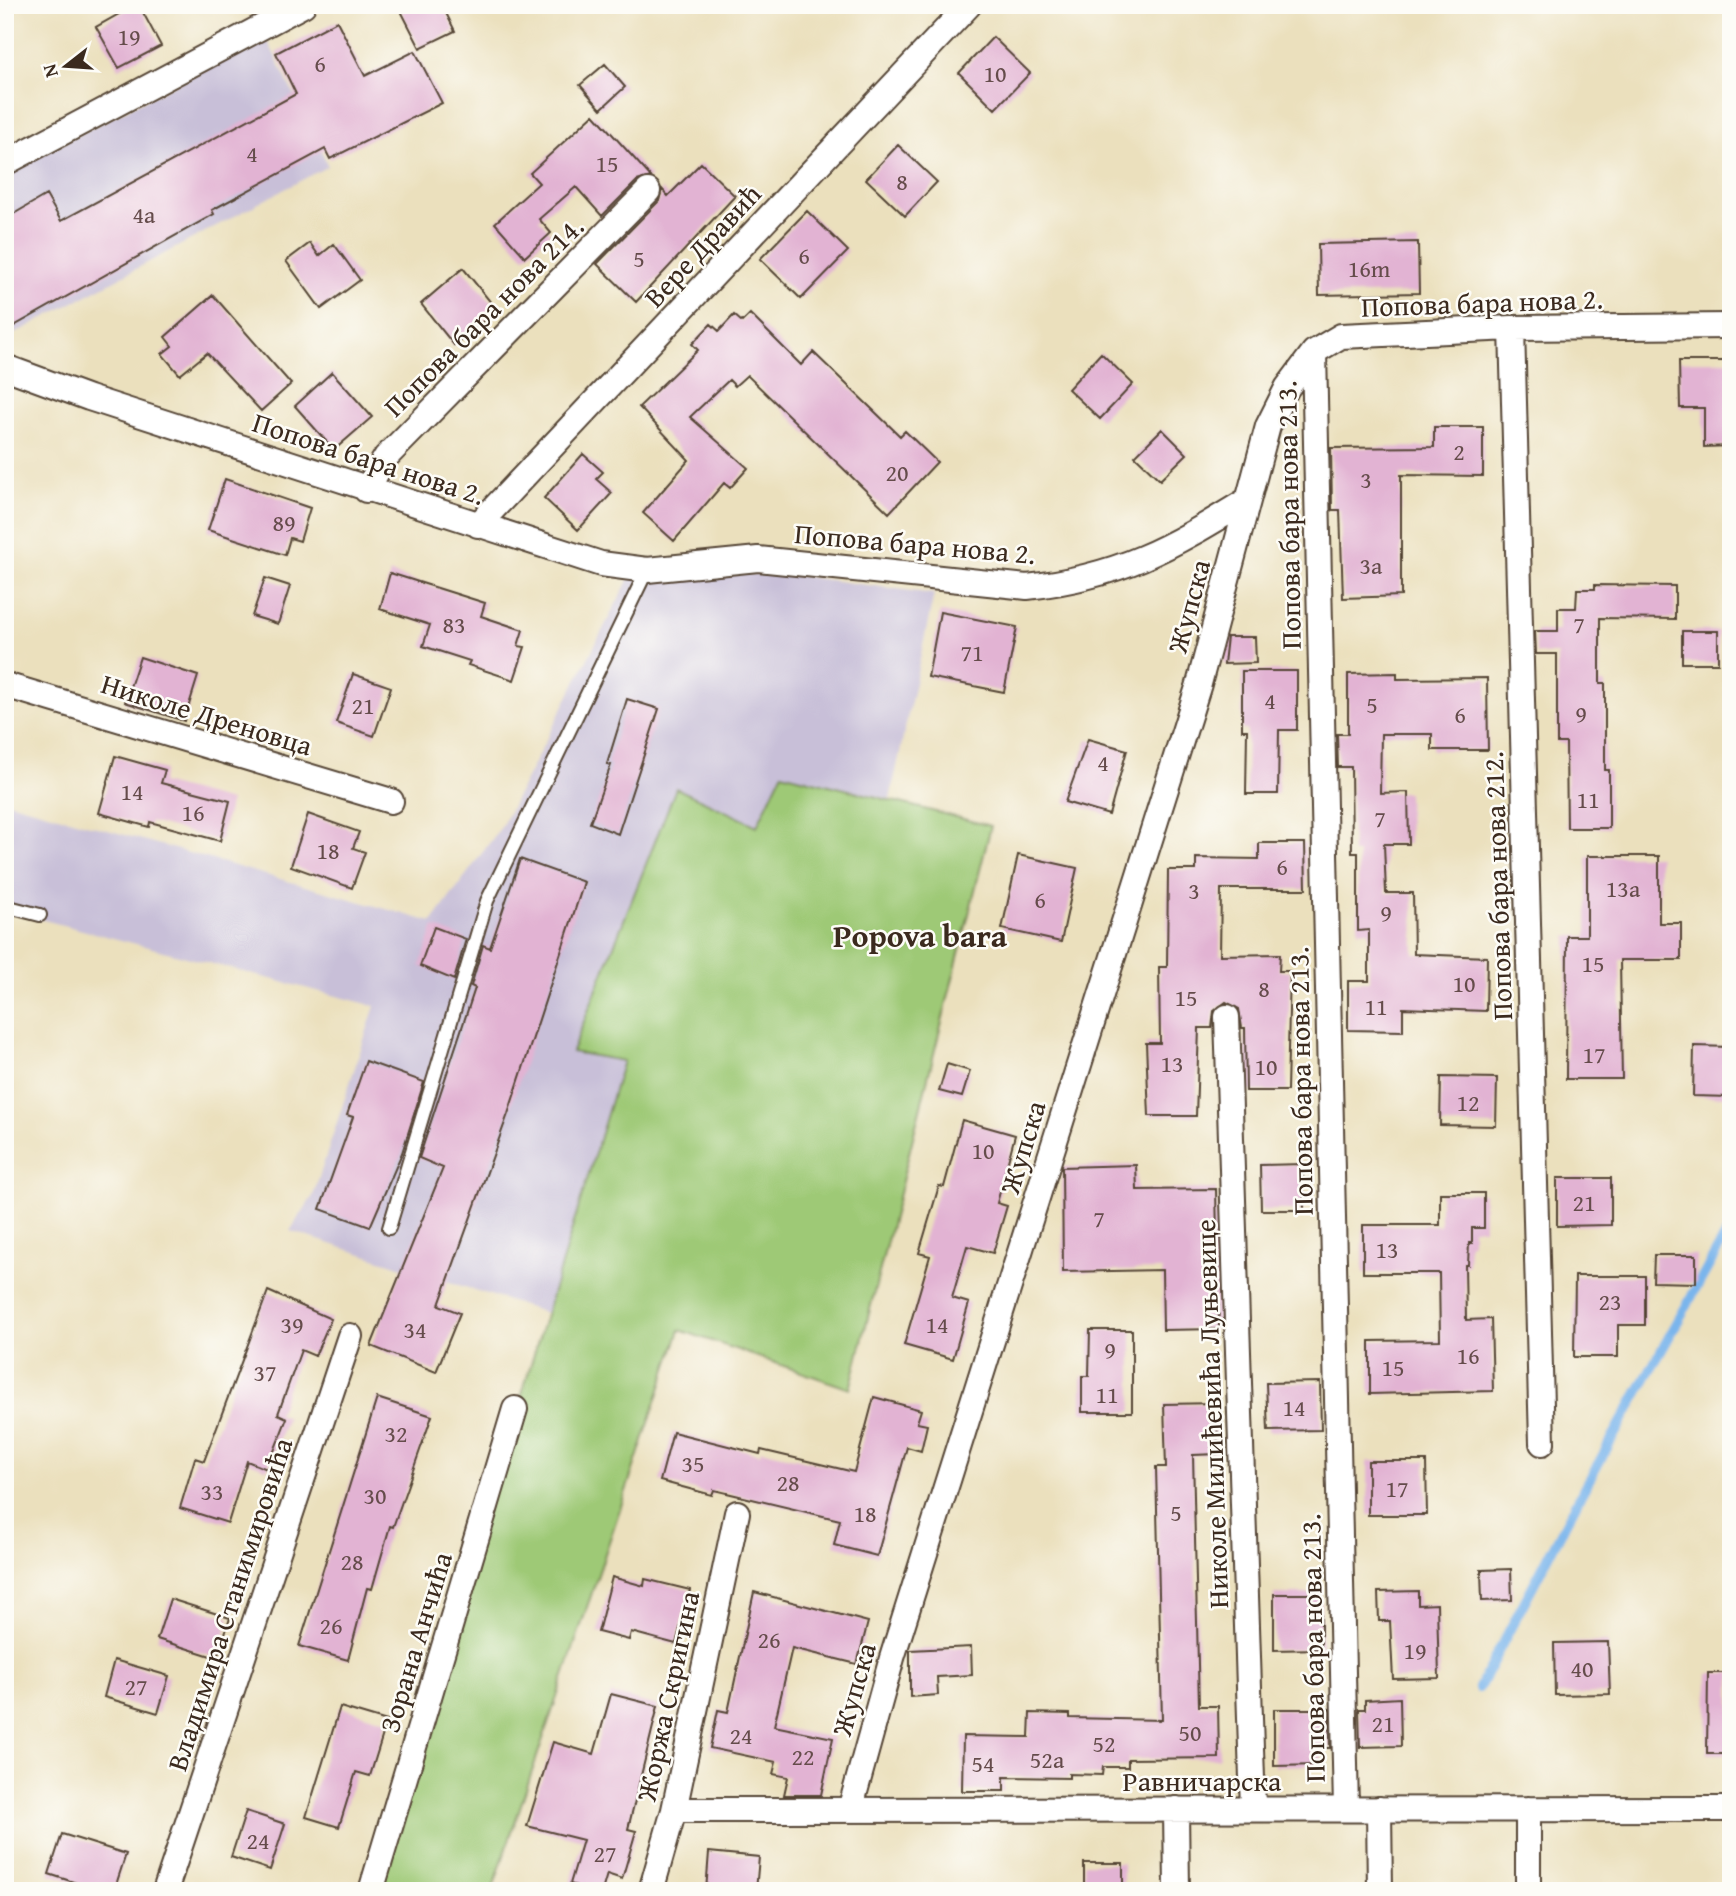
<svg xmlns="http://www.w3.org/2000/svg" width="1736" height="1896" font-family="'Gentium Book Plus',serif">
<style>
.industrial{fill:#c8bfd8}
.green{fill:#9ec976;stroke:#6c7a4a;stroke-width:2}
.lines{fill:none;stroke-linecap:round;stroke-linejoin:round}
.stream{stroke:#7ab5ec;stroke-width:10}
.building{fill:#e2b3d3}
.lane-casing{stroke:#554536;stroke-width:16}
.street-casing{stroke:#554536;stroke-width:28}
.lane{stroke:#fff;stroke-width:12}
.street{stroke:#fff;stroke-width:24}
.labels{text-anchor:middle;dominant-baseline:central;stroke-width:5;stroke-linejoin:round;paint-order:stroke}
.number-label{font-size:24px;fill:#654c4b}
.street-label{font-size:28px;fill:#3b2a1e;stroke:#fdfcf7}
.quarter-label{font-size:32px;font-weight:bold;fill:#3b2a1e;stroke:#fdfcf7}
</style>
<rect width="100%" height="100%" fill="#fdfcf7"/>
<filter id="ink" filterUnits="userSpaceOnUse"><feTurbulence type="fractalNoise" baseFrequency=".0143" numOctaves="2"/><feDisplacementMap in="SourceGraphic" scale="14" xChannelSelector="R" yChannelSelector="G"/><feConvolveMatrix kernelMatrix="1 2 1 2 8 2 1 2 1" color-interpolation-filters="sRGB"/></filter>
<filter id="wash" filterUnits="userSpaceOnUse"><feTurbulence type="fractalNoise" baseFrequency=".00686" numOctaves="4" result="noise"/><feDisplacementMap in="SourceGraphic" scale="28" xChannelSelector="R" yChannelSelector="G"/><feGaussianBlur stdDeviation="1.57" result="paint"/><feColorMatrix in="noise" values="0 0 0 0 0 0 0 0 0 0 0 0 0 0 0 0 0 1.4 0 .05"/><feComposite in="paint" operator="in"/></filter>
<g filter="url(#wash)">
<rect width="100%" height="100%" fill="#ebe0bd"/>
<path class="industrial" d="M266,37L328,166L5,339V173Z
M722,573L793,575L934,594L890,799L782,773L757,826L676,788L573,1051L624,1060L546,1313L290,1231L313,1196L375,1006L5,910V801L432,922L501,827L630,577Z"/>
<path class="green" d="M782,773L991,826L850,1389L680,1330L492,1891H371L623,1061L572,1052L676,788L757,826Z"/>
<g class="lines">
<path class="stream" d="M1479,1688L1579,1498L1731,1226"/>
</g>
<g id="blocks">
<path class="building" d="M135,5H139L161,46L119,68L96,27Z
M398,5H442L455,31L420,48Z
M337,21L365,76L415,51L442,103L330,159L325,149L212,210L214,214L5,331V219L46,195L61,221L296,94L276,53Z
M993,37L1030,73L995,109L959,73Z
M605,64L625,87L601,109L580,85Z
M594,114L651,177L637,181L602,216L576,187L539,219L551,233L525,257L495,223L539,183L530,173Z
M898,145L937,182L905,216L866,179Z
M701,163L735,196L636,302L597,264L659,201L662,189L668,196Z
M807,211L848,251L801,299L760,259Z
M1418,242L1419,293L1319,295L1318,244Z
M310,243L319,256L334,244L360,280L321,309L286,261Z
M463,268L497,310L454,345L421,304Z
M213,295L291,384L261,411L207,353L180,375L162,354L172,346L165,337Z
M750,314L801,365L813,352L900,436L905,431L937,462L889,513L747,375L735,386L729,380L690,417L748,468L730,488L724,483L674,541L643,513L689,460L639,407L698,350L692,344L711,324L719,331L734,315L742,322Z
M1101,353L1133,384L1100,419L1068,389Z
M1679,361H1731V446L1704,447V408H1680Z
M332,372L372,417L334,450L295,406Z
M1434,427H1483V476L1401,475V596L1343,598L1340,510H1332L1331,448L1434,447Z
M1162,429L1187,454L1160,480L1135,456Z
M583,454L603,472L596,479L612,493L578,530L544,498Z
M225,479L310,508L300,541L290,538L285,555L208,530Z
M390,573L485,603L481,616L523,630L518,646L525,647L514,680L468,665L470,661L423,646L430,625L380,609Z
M265,578L290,586L278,624L252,616Z
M1595,585L1675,586V619L1600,618V683H1605V770H1609V828H1567L1566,743H1557V654H1536L1535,631H1558V608H1576L1577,589H1595Z
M940,612L1017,627L1004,692L928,677Z
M1682,631H1718V663H1682Z
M1227,637H1255L1256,663L1224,664Z
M140,657L198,676L184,721L125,702Z
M1242,671H1297V730H1279L1278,794H1246L1247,730H1242Z
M1397,673V679L1487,678L1488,750H1432V734H1381L1380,793L1408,792L1409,844H1384L1386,893H1413L1414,954L1487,957L1486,1011L1403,1008V1031L1348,1030V981H1369V930L1358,931V853H1352L1351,767H1338L1337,734H1348V674Z
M353,674L391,687L374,736L336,723Z
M627,699L659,709L618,834L590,823L611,765L607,764Z
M1088,739L1127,750L1109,815L1065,802Z
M115,756L165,770L161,783L230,801L220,841L150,822L149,827L99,813Z
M308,814L359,832L353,848L365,852L352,888L291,866Z
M1259,843H1305L1306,889H1221L1220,955L1280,954L1279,971H1290L1287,1091H1246L1245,1028H1242L1239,1009L1226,1002L1214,1011L1212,1028H1199L1196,1116H1149L1146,1043H1160L1159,967H1167L1168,870H1196V858L1259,859Z
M1018,855L1077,868L1061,942L1002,929Z
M1587,856H1659V923H1681V960H1620L1622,1079H1566L1567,936H1587Z
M520,859L584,882L508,1114L439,1305L460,1313L436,1372L371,1346L443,1168L419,1158L475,988L471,986L483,945L490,948Z
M434,927L466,939L454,980L420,966Z
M1694,1046L1731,1047V1097L1693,1096Z
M366,1061L424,1082L402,1153L370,1227L320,1209L353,1117L347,1115Z
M947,1064L970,1071L962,1097L939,1091Z
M1441,1077L1497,1078L1496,1126L1440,1125Z
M962,1120L1015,1135L997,1203L1007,1206L993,1253L967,1246L952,1298L969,1303L953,1359L904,1345L930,1256L919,1253L939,1186L944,1187Z
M1303,1164L1304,1210H1261L1260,1165Z
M1136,1165L1137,1190L1216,1189L1219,1329L1163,1330L1162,1270L1063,1272L1062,1167Z
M1557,1178H1611V1225L1557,1226Z
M1440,1193H1484V1228H1472V1243H1469L1468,1265H1465L1466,1320L1491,1319L1493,1391L1370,1394V1341L1440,1340L1439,1273H1363V1225H1440Z
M1654,1255H1696V1283L1653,1282Z
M1575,1276H1645V1325H1618V1357H1574Z
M268,1291L331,1319L315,1356L301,1350L278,1414L287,1418L267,1469L247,1461L228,1523L180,1508L195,1458L204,1461Z
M1090,1330H1132V1412H1082V1376H1089Z
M1320,1382L1321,1430L1268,1431L1266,1383Z
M874,1397L921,1410L917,1423L927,1425L921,1451L907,1447L877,1556L834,1545L840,1520L714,1490L712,1495L660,1481L673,1432L760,1454L761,1450L854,1472Z
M377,1398L432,1416L393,1527L390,1526L372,1589L367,1588L348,1660L299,1646Z
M1217,1403L1218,1454L1193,1455L1199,1706H1218L1219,1758L1128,1759V1767H1103L1102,1775L1069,1774V1778L1004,1777V1791H962L963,1736L1029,1737L1030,1713L1070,1714V1718L1162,1720L1156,1467H1166L1164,1404Z
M1368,1461H1426L1427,1515H1368Z
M1511,1569L1512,1600L1482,1601L1481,1570Z
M612,1577L644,1586L645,1579L690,1590L676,1644L631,1632L629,1640L598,1632Z
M1418,1591V1605L1437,1604L1439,1678L1393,1679L1390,1621H1379L1378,1592Z
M754,1592L868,1622L857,1664L792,1648L774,1726L833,1738L821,1795H784L788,1777L773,1774L776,1762L710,1748L718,1710L728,1712Z
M1274,1594H1321V1649L1274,1650Z
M170,1599L230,1618L217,1658L157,1639Z
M1608,1642L1610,1694L1555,1695L1554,1643Z
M971,1647L972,1675L937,1677L938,1695L910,1697V1650Z
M114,1660L169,1676L158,1713L104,1697Z
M1708,1673H1731V1754H1707Z
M611,1694L658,1706L628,1829L636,1831L622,1879L607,1874L602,1891H594L570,1884L583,1840L527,1826L553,1742L594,1754Z
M1400,1698L1401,1746L1360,1747L1359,1709H1365V1700Z
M340,1707L387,1721L370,1776L356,1772L339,1827L306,1817Z
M1274,1709H1329L1330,1748H1321V1765L1274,1766Z
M246,1811L285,1824L270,1870L231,1857Z
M62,1834L126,1854L114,1891H101L49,1874Z
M709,1852L759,1857L756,1891H706Z
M1084,1863H1123V1891H1084Z"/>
</g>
</g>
<g filter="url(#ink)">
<use href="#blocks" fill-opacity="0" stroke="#554536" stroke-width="2"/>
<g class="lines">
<defs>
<path id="lane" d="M5,906L40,915
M389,1228L487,901L647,570"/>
<path id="street" d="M5,163L303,5
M1512,328L1542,1443
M1314,352L1346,1809
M5,367L89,398L601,564L647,570L758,559L1027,587C1119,577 1170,548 1246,501
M366,490L386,457L648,191
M478,525L969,5
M5,685L391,801
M1227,1017L1253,1809
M1176,1809L1177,1891
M1379,1809L1380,1891
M1528,1809V1891
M674,1810L1731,1809
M850,1810L892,1658L1199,684L1268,426L1287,388L1314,352L1341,336L1512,328L1731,326
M165,1891L350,1336
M371,1891L515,1409
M651,1891L674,1810L737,1513"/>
</defs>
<use href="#lane" class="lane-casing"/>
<use href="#street" class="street-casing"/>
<use href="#lane" class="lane"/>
<use href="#street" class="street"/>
</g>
</g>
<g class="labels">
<g class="number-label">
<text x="129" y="36">19</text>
<text x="320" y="63">6</text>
<text x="995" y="73">10</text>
<text x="252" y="153">4</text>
<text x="607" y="163">15</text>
<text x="902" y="181">8</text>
<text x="144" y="214">4a</text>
<text x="804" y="255">6</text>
<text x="639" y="258">5</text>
<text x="1369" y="268">16m</text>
<text x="1459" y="451">2</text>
<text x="897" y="472">20</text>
<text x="1366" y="479">3</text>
<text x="284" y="522">89</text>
<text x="1371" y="565">3a</text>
<text x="454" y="624">83</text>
<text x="1579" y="624">7</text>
<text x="972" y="652">71</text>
<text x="1270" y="700">4</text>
<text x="1372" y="704">5</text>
<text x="363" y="705">21</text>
<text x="1581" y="713">9</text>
<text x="1460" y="714">6</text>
<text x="1103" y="762">4</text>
<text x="132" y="791">14</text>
<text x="1588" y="799">11</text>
<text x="193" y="812">16</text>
<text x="1380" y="818">7</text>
<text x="328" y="850">18</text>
<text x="1282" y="866">6</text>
<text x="1623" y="888">13a</text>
<text x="1194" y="890">3</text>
<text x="1040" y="899">6</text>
<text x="1386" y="912">9</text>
<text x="1593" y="963">15</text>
<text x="1464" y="983">10</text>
<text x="1264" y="988">8</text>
<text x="1186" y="997">15</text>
<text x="1376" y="1006">11</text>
<text x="1594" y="1054">17</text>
<text x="1172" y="1063">13</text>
<text x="1266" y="1066">10</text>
<text x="1468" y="1102">12</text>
<text x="983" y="1150">10</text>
<text x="1584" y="1202">21</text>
<text x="1099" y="1218">7</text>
<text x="1387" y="1249">13</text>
<text x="1610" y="1301">23</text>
<text x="292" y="1324">39</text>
<text x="937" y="1324">14</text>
<text x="415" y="1329">34</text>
<text x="1110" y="1349">9</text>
<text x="1468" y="1355">16</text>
<text x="1393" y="1367">15</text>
<text x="265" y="1372">37</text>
<text x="1107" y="1394">11</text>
<text x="1294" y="1407">14</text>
<text x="396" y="1433">32</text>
<text x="693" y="1463">35</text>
<text x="788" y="1482">28</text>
<text x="1397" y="1488">17</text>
<text x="212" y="1491">33</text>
<text x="375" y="1495">30</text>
<text x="1176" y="1512">5</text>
<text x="865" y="1513">18</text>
<text x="352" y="1561">28</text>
<text x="331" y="1625">26</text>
<text x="769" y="1639">26</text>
<text x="1415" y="1650">19</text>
<text x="1582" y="1668">40</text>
<text x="136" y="1686">27</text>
<text x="1383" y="1723">21</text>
<text x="1190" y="1732">50</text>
<text x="741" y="1735">24</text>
<text x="1104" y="1743">52</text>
<text x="803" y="1756">22</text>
<text x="1047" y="1759">52a</text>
<text x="983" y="1763">54</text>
<text x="258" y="1840">24</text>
<text x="605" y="1853">27</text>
</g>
<g class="street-label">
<text transform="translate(702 245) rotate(-47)">Вере Дравић</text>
<text transform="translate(1482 302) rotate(-2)">Попова бара нова 2.</text>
<text transform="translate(483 316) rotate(-45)">Попова бара нова 214.</text>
<text transform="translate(369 458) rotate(18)">Попова бара нова 2.</text>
<text transform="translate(1288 515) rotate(-91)">Попова бара нова 213.</text>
<text transform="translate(915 543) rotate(5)">Попова бара нова 2.</text>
<text transform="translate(1188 606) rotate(-75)">Жупска</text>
<text transform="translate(207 714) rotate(17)">Николе Дреновца</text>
<text transform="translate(1497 886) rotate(-92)">Попова бара нова 212.</text>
<text transform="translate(1300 1081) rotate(-91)">Попова бара нова 213.</text>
<text transform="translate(1022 1147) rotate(-73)">Жупска</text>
<text transform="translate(1211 1414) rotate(-92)">Николе Милићевића Луњевице</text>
<text transform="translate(229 1604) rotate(-72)">Владимира Станимировића</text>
<text transform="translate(415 1642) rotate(-73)">Зорана Анчића</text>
<text transform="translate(1312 1648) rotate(-91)">Попова бара нова 213.</text>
<text transform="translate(853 1689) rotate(-74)">Жупска</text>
<text transform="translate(667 1696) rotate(-78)">Жоржа Скригина</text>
<text x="1202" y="1780">Равничарска</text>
</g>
<g class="quarter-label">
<text x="920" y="935">Popova bara</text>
</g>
</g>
<rect width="1736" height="1896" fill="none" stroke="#fdfcf7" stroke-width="28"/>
<g transform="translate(66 66) rotate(253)" stroke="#fdfcf7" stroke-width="5" paint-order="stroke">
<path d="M0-5L12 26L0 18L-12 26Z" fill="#3b2a1e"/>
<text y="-10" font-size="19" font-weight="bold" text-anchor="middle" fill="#3b2a1e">N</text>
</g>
</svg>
